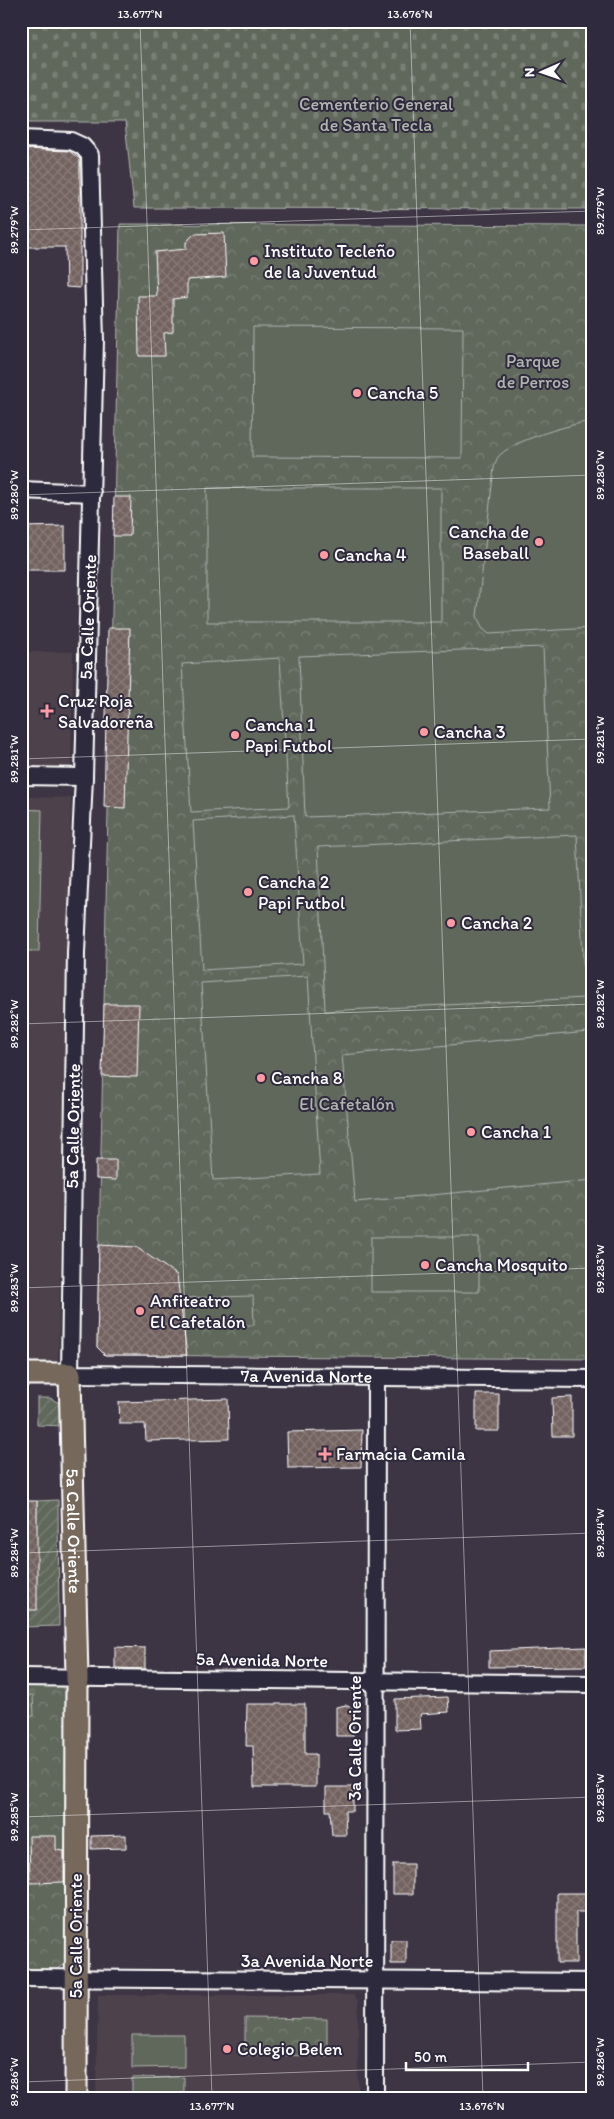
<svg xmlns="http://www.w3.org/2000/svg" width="614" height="2119" font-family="Itim,sans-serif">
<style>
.built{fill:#4d434c}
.cemetery{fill:url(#cemetery-stones);stroke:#b0b4ae}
.park{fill:url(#park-crowns);stroke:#b0b4ae}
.garden{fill:url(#garden-furrows);stroke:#b0b4ae}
.pitch{fill:#61685c;stroke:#b0b4ae}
.building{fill:url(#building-cross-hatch);stroke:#fff}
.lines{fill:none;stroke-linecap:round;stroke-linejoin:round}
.minor-casing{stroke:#fff;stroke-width:20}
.major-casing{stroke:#fff;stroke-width:25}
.minor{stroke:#2f2a3d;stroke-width:16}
.major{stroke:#76695c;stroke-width:21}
.ticks{fill:none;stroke:#fff;stroke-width:1;stroke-opacity:0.45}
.poi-dot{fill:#ff9aa2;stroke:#2f2a3d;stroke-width:2}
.labels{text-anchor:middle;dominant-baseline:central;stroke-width:4;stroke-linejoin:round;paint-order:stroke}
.park-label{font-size:18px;fill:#b0b4ae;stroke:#2f2a3d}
.poi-label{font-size:18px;fill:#fff;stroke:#2f2a3d;text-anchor:start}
.street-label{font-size:18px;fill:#fff;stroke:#2f2a3d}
.neatline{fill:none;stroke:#fff;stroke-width:2}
.ticks-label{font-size:12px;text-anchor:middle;fill:#fff}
</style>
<defs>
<pattern id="cemetery-stones" width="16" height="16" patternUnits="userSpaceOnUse" patternTransform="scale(1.25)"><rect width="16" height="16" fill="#61685c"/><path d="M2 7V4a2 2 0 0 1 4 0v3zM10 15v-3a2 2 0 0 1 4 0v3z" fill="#797f74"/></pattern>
<pattern id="park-crowns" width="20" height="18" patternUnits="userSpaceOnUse" patternTransform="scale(1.25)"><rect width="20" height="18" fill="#61685c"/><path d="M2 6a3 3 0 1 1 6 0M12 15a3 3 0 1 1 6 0" fill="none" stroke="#797f74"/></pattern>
<pattern id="garden-furrows" width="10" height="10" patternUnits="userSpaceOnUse" patternTransform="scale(1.25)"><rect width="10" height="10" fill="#61685c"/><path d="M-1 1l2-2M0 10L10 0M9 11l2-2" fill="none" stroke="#797f74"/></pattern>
<pattern id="building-cross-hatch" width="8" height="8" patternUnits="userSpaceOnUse" patternTransform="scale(1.25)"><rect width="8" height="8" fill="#736360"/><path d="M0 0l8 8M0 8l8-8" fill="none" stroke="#887a78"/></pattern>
</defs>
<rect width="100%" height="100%" fill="#3d3544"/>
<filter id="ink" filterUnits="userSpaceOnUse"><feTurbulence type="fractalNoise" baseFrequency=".02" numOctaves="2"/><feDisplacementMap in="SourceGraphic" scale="10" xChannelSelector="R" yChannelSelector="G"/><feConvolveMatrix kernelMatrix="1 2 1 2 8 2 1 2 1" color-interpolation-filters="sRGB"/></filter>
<g filter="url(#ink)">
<path class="built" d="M21,652H73L71,769H21Z
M21,797L71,798L58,1362H21Z
M98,1995H353L358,2000V2098H96Z"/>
<path class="cemetery" d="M21,21H593V209L134,208L125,122H21Z"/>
<path class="park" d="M120,224L593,226V1359L105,1355L97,1347Z
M21,1682H57L71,1697L74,1959L53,1972H21Z
M245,2018L327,2019V2056L245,2055Z"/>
<path class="garden" d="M37,1398H50L61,1404L67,1426L37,1425Z
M58,1500L59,1626L21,1627V1610L36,1564L37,1501Z
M21,1695H33L34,1716H21Z"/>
<path class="pitch" d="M253,327L463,328L462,458L252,457Z
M586,422H593V628L489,634L482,628L477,616L494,468C495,465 496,460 498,457C511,441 565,426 586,422Z
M207,488H441V622H207Z
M543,647L550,808L305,817L299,656Z
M280,658L289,807L191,812L182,664Z
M21,809L42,810L39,951H21Z
M294,815L303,964L202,970L193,821Z
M577,835L585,998L325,1011L318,847Z
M308,976L320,1174L213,1180L201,983Z
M588,1032L593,1084V1180L355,1202L342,1055Z
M371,1237H479V1292H371Z
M253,1296L254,1325L183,1327L182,1298Z
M132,2035H184V2067L132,2068Z
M184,2077V2098H132V2078Z"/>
<path class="building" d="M24,149L69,151L80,159V288L66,287L65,247H23Z
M224,233L226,277L187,280V297L173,299V332L164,333L165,356H139L138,296H157L155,252L186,249V242L194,234Z
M114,497H131L130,536H113Z
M65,526V570H21V527Z
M108,628H130L125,808L104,807Z
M104,1004H139L137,1077L102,1076Z
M96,1160H116V1180L96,1179Z
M99,1245L136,1247L177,1275L187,1355H105L97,1347Z
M476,1394H499V1431H476Z
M572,1397V1436H553L552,1398Z
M228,1399L229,1439L146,1441L145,1424H120L119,1402Z
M362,1430L361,1467L288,1468L287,1432Z
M21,1501H37V1610H21Z
M115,1647L145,1648V1669L115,1668Z
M586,1647V1666L489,1667V1651Z
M448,1697L449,1712L420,1714L421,1729L395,1730V1699Z
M247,1704H305V1754H316V1787H254L253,1746H246Z
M346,1705L353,1709V1736H336V1707Z
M326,1787H353V1811H345L346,1835H332L330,1811H326Z
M126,1835V1848L91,1849V1836Z
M29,1836H56V1850L64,1851V1882L30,1883Z
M393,1864H413V1894H393Z
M557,1893H593V1912H576V1963H557Z
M391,1940H406V1964H391Z"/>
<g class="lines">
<defs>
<g id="minor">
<path id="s1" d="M21,139L71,141L82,146L90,155L95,341L84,777L76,953L70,1374L593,1379"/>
<path d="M21,490L92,493"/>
<path d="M21,776L84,777"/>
<path d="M21,1677L593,1684"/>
<path d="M21,1978L593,1982"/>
<path d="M375,2098L376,1378"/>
</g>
<g id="major">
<path id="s2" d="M21,1374H70L77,1678L76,2098"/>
</g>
</defs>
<use href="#minor" class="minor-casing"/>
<use href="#major" class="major-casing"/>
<use href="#minor" class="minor"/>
<use href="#major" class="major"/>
</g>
</g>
<path class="ticks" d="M140,21L212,2098M410,21L483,2098M21,230L593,211M21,495L593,475M21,759L593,739M21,1024L593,1004M21,1288L593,1268M21,1553L593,1533M21,1817L593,1797M21,2082L593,2062"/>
<g class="poi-dot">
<circle cx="254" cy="261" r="5"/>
<circle cx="357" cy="393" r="5"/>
<circle cx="539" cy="542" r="5"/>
<circle cx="324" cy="555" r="5"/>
<path d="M44.5 703.5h5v5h5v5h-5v5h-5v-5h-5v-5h5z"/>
<circle cx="424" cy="732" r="5"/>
<circle cx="235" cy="735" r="5"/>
<circle cx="248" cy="892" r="5"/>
<circle cx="451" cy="923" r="5"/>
<circle cx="261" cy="1078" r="5"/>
<circle cx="471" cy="1132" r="5"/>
<circle cx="425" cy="1265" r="5"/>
<circle cx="140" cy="1311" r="5"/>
<path d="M322.5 1446.5h5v5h5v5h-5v5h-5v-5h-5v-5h5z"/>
<circle cx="227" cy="2049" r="5"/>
</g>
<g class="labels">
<g class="park-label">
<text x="376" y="104">Cementerio General<tspan x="376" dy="21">de Santa Tecla</tspan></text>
<text x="533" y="361">Parque<tspan x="533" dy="21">de Perros</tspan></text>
<text x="347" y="1104">El Cafetalón</text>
</g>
<g class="poi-label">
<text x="264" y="251">Instituto Tecleño<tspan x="264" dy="21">de la Juventud</tspan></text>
<text x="367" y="393">Cancha 5</text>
<text x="529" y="532" text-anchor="end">Cancha de<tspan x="529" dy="21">Baseball</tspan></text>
<text x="334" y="555">Cancha 4</text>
<text x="58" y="701">Cruz Roja<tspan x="58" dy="21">Salvadoreña</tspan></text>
<text x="245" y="725">Cancha 1<tspan x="245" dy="21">Papi Futbol</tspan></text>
<text x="434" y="732">Cancha 3</text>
<text x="258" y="882">Cancha 2<tspan x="258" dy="21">Papi Futbol</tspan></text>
<text x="461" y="923">Cancha 2</text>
<text x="271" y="1078">Cancha 8</text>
<text x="481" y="1132">Cancha 1</text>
<text x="435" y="1265">Cancha Mosquito</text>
<text x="150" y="1301">Anfiteatro<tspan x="150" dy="21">El Cafetalón</tspan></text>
<text x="336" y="1454">Farmacia Camila</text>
<text x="237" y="2049">Colegio Belen</text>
</g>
<g class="street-label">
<text transform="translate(88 617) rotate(-88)">5a Calle Oriente</text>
<text transform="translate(73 1126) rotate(-89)">5a Calle Oriente</text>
<text stroke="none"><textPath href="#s1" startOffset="1530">7a Avenida Norte</textPath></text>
<text stroke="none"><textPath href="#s2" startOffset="206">5a Calle Oriente</textPath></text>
<text transform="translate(262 1660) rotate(1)">5a Avenida Norte</text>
<text transform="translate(355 1738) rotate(-90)">3a Calle Oriente</text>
<text transform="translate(76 1936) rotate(-90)">5a Calle Oriente</text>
<text x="307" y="1961">3a Avenida Norte</text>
</g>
</g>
<rect width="614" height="2119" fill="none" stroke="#2f2a3d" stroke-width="55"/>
<g transform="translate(542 72) rotate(268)" stroke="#2f2a3d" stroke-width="4" paint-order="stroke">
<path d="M0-4L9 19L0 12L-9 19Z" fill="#ffffff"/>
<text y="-8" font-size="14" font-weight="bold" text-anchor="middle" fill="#ffffff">N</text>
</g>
<path d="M406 2062v8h122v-8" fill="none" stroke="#ffffff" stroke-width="2.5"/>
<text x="414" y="2062" font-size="15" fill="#ffffff" stroke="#2f2a3d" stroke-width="4" paint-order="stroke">50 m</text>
<rect x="28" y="28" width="558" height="2064" class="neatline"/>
<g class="ticks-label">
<text x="140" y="18">13.677°N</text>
<text x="410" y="18">13.676°N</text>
<text transform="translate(600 211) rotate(-90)" y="4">89.279°W</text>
<text transform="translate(14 230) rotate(-90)" y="4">89.279°W</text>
<text transform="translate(600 475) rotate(-90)" y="4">89.280°W</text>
<text transform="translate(14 495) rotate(-90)" y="4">89.280°W</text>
<text transform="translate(600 740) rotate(-90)" y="4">89.281°W</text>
<text transform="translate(14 759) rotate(-90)" y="4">89.281°W</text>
<text transform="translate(600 1004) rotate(-90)" y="4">89.282°W</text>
<text transform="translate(14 1024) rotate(-90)" y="4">89.282°W</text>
<text transform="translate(600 1269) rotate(-90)" y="4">89.283°W</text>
<text transform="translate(14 1288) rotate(-90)" y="4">89.283°W</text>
<text transform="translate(600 1533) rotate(-90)" y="4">89.284°W</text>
<text transform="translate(14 1553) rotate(-90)" y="4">89.284°W</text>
<text transform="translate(600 1798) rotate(-90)" y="4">89.285°W</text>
<text transform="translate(14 1817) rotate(-90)" y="4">89.285°W</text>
<text transform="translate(600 2062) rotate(-90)" y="4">89.286°W</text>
<text transform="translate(14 2082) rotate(-90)" y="4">89.286°W</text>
<text x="212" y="2110">13.677°N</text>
<text x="482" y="2110">13.676°N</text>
</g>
</svg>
